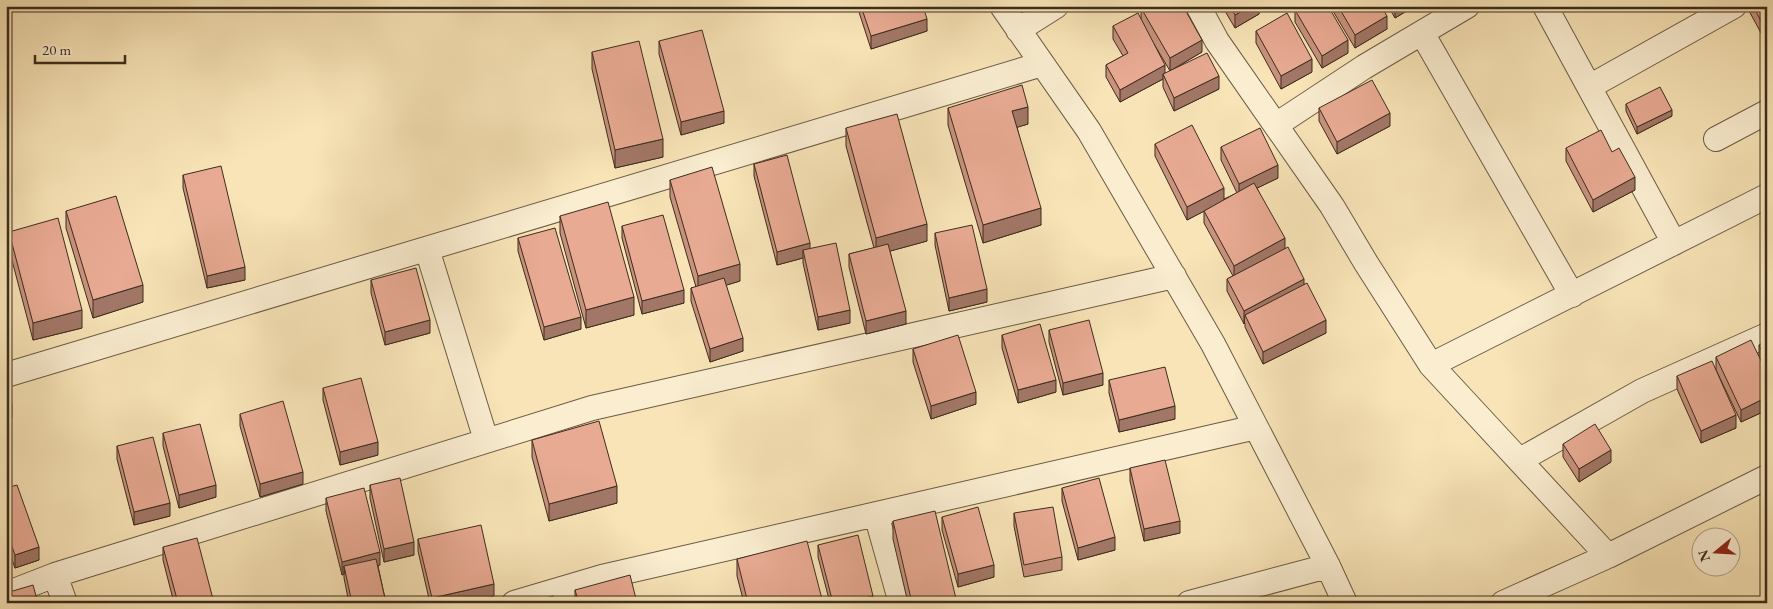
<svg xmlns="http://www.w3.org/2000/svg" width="1773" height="609" font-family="'EB Garamond',serif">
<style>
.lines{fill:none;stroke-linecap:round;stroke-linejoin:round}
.street-casing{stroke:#6b5b43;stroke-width:26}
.street{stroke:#faedd0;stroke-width:24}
.wall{fill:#c8927e;stroke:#3c2d1c}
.shaded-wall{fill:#a27767;stroke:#3c2d1c}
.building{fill:#e8aa93;stroke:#3c2d1c}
</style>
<rect width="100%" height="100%" fill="#f8e4b7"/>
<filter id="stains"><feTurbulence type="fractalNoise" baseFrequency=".004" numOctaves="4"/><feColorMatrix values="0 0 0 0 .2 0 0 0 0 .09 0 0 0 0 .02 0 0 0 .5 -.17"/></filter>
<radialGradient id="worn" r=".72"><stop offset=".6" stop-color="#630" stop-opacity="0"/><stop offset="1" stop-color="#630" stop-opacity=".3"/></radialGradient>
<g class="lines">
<defs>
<path id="street" d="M1002,6L1089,131L1213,344L1328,566L1345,603
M1198,6L1217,41L1332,206L1366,263L1431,365L1608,556
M1545,6L1674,243
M1018,30L1056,6
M1422,33L1572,295
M1589,87L1734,6
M1276,125L1364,67L1467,6
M1716,139L1767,112
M427,249L486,440
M1431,365L1767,196
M6,375L1042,64
M1520,460L1642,391L1767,335
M876,514L901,603
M6,594L55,575
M65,603L55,575L592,408L1174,276
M514,603L602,577L1256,427
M1189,603L1328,566
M1503,603L1608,556L1767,477"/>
</defs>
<use href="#street" class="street-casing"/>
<use href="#street" class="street"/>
</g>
<path class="wall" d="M857,6H923L927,31L871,49Z
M1222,6H1259V14L1235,28Z
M1330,6H1381L1387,29L1355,48Z
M1388,6H1415L1395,18Z
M1748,6H1767V44L1748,9Z
M1141,8L1202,52L1170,71L1154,44L1165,73L1219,89L1174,111L1163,87V79L1120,102L1106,77V65L1123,56L1113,39V26L1141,19Z
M1295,10L1348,53L1322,68L1295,22Z
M1256,31L1312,72L1281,89L1256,43Z
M659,41L724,123L681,135L659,54Z
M592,52L663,157L615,168L592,69Z
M1626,104L1672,116L1637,134L1626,111Z
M948,108L1028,124L1017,127L1041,225L983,243L948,125Z
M1319,108L1390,126L1337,154L1319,121Z
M846,128L927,241L890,251L906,324L866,334L849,267V254L874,248L846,146Z
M1155,144L1224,199L1237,193L1221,160V147L1278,178L1257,188L1285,249L1304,284L1326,333L1263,364L1245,327V323L1244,324L1227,291V279L1233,276L1204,223V211L1187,220L1155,156Z
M1566,148L1635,190L1593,212L1566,161Z
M754,164L810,249L850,323L818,330L803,263V258L777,265L754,176Z
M183,175L245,280L207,288L183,188Z
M670,180L740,281L726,285L743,351L710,362L691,301V288L696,287L670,197Z
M66,211L143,302L93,318L66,228Z
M560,216L634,315L586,328L560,233Z
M622,226L684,303L642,314L622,238Z
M9,232L82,328L33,340L9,249Z
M935,233L987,302L949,311L935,245Z
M518,238L581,329L544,340L518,251Z
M371,280L430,333L385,345L371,293Z
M1049,330L1103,385L1063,395L1049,342Z
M1002,335L1056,392L1018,403L1002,348Z
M1767,341V410L1741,422L1716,370V357L1759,356V345Z
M913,349L976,404L931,419L913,362Z
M1677,376L1736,428L1701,443L1677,389Z
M1109,380L1175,419L1119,432L1109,393Z
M323,388L378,455L340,465L323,400Z
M240,414L303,484L260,497L240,426Z
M163,433L216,497L179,508L163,446Z
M532,440L617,503L549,521L532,457Z
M1563,444L1611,462L1579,482L1563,457Z
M117,446L170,516L134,525L117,459Z
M1130,468L1180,533L1144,541L1130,481Z
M370,485L414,555L384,562L370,498Z
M6,488L39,560L15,568L6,543Z
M1062,488L1115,550L1078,560L1062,501Z
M326,498L380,565L378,566L386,603H349L344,578V574L342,575L326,511Z
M1014,513L1062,557V570L1024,577L1014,526Z
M942,517L994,577L958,587L942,530Z
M893,521L957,603H908L893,539Z
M418,539L494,596L465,603H430L418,551Z
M818,545L873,603H830L818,557Z
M163,547L214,603H174L163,560Z
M737,559L823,603H744L737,576Z
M575,590L637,603H575Z"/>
<path class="shaded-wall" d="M1028,6H1036L1028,11Z
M1251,6H1259V14L1235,28V15Z
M1395,6H1415L1395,18Z
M1387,16V29L1355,48V35Z
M927,19V31L871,49V36Z
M1202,40V52L1170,71V58Z
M1348,40V53L1322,68V56Z
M1312,59V72L1281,89V76Z
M1165,65V78L1163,74V79L1120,102V90Z
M1219,76V89L1174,111V98Z
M1028,107V124L1012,129V111Z
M1672,110V116L1637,134V127Z
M724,111V123L681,135V122Z
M1390,113V126L1337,154V142Z
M663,139V157L615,168V150Z
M1278,165V178L1239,197V184Z
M1635,177V190L1593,212V200Z
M1224,188V201L1187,220V207Z
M1041,208V225L983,243V225Z
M927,224V241L876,255V238Z
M1285,238V250L1234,279V266Z
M810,243V256L803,250V258L777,265V252Z
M740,264V281L698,294V276Z
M245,267V280L207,288V276Z
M1304,279V292L1245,315L1244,324V311Z
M143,285V302L93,318V300Z
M987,289V302L949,311V298Z
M684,290V303L642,314V301Z
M634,297V315L586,328V310Z
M82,310V328L33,340V323Z
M850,310V323L818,330V317Z
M906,311V324L866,334V321Z
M581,317V329L544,340V327Z
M430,320V333L385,345V332Z
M1326,320V333L1263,364V352Z
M743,338V351L710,362V349Z
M1103,373V385L1063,395V383Z
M1056,380V392L1018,403V390Z
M976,392V404L931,419V406Z
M1767,397V410L1741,422V410Z
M12,405V418L6,419V407Z
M1175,406V419L1119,432V420Z
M1736,415V428L1701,443V431Z
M378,442V455L340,465V452Z
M1611,450V462L1579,482V469Z
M303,472V484L260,497V484Z
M216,485V497L179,508V495Z
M617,486V503L549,521V504Z
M170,503V516L134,525V512Z
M1180,521V533L1144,541V529Z
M1115,537V550L1078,560V548Z
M414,542V555L384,562V549Z
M39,547V560L15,568V555Z
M380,552V565L345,574L344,566V574L342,575V562Z
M994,565V577L958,587V574Z
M494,584V596L465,603H432V598Z
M873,596V603H846Z"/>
<path class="building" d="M861,6H923L927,19L871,36Z
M1144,6H1183L1202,40L1170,58L1141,8Z
M1230,6H1251L1235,15Z
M1301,6H1328L1348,40L1322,56L1295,10Z
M1338,6H1381L1387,16L1355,35Z
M1753,6H1767V32Z
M1138,13L1165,65L1120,90L1106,65L1128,53L1113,26Z
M1287,13L1312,59L1281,76L1256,31Z
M702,30L724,111L681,122L659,41Z
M639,41L663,139L615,150L592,52Z
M1207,53L1219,76L1174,98L1163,74Z
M1372,80L1390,113L1337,142L1319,108Z
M1022,85L1028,107L1012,111L1041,208L983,225L948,108Z
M1660,87L1672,110L1637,127L1626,104Z
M897,114L927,224L876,238L846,128Z
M1192,125L1224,188L1187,207L1155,144Z
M1260,128L1278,165L1239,184L1221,147Z
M1601,130L1612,152L1619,148L1635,177L1593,200L1566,148Z
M787,155L810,243L777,252L754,164Z
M221,166L245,267L207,276L183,175Z
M712,167L740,264L698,276L670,180Z
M1254,183L1285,238L1234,266L1204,211Z
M116,196L143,285L93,300L66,211Z
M608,202L634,297L586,310L560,216Z
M663,215L684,290L642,301L622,226Z
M58,218L82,310L33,323L9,232Z
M972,225L987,289L949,298L935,233Z
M555,228L581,317L544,327L518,238Z
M836,243L850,310L818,317L803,250Z
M888,244L906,311L866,321L849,254Z
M1288,247L1304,279L1244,311L1227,279Z
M416,268L430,320L385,332L371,280Z
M724,278L743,338L710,349L691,288Z
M1307,283L1326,320L1263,352L1245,315Z
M1089,320L1103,373L1063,383L1049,330Z
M1040,324L1056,380L1018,390L1002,335Z
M958,335L976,392L931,406L913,349Z
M1751,340L1767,373V397L1741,410L1716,357Z
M1767,341V363L1759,345Z
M1712,361L1736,415L1701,431L1677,376Z
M1165,367L1175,406L1119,420L1109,380Z
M361,378L378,442L340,452L323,388Z
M6,386L12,405L6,407Z
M283,401L303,472L260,484L240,414Z
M599,421L617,486L549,504L532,440Z
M200,424L216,485L179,495L163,433Z
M1595,424L1611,450L1579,469L1563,444Z
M153,437L170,503L134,512L117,446Z
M1165,460L1180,521L1144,529L1130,468Z
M400,478L414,542L384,549L370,485Z
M1099,478L1115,537L1078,548L1062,488Z
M17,485L39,547L15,555L6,530V488Z
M364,488L380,552L342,562L326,498Z
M978,507L994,565L958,574L942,517Z
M1053,507L1062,557L1024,565L1014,513Z
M935,511L957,603H912L893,521Z
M481,525L494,584L432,598L418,539Z
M858,535L873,596L846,603H833L818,545Z
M197,538L214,603H178L163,547Z
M807,541L823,603H748L737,559Z
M376,559L386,603H352L344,566Z
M630,575L637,603H579L575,590Z
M33,585L38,603H6V593Z
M553,596L555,603H528Z"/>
<rect width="1773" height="609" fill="none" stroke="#f8e4b7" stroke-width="25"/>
<rect x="8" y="8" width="1758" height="594" fill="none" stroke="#3c2d1c" stroke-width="2.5"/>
<rect x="12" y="12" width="1748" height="584" fill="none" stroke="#3c2d1c"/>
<g transform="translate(1716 552) rotate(252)"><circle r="24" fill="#faedd0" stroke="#aea088"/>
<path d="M0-4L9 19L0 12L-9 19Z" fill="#8f2418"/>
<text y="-8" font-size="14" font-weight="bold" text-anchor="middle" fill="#3c2d1c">N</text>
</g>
<path d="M35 55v8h90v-8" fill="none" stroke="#3c2d1c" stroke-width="2.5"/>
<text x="42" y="55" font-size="15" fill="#3c2d1c" stroke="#faedd0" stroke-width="4" paint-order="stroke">20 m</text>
<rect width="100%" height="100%" filter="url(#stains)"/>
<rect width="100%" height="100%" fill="url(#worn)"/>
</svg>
